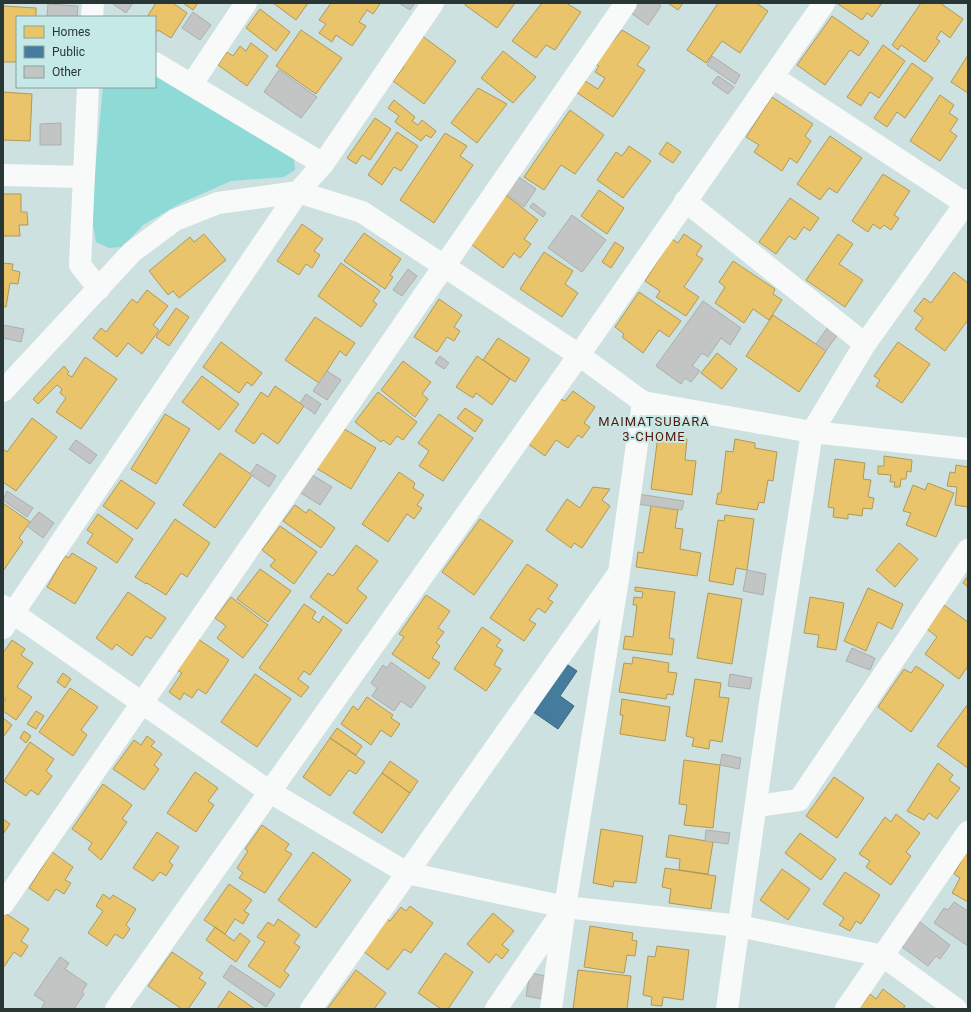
<svg xmlns="http://www.w3.org/2000/svg" width="971" height="1012" font-family="Roboto,sans-serif">
<style>
.green{fill:#8edad7}
.homes{fill:#e9c46a;stroke:#af995a}
.public{fill:#457b9d;stroke:#3c667e}
.building{fill:#c2c5c3;stroke:#abafad}
.lines{fill:none;stroke-linecap:round;stroke-linejoin:round}
.minor{stroke:#f8fafa;stroke-width:22}
.tertiary{stroke:#f8fafa;stroke-width:22}
.labels{text-anchor:middle;dominant-baseline:central;stroke-width:4;stroke-linejoin:round;paint-order:stroke}
.neighbourhood-label{font-size:13px;letter-spacing:1px;fill:#58150a;stroke:#c5e9e7}
</style>
<rect width="100%" height="100%" fill="#cde1e0"/>
<path class="green" d="M155,74L294,159L295,170L284,177L231,181L181,203L143,225L122,247L109,248L96,242L91,214L103,87H155Z"/>
<path class="homes" d="M156,3H173L187,13L171,38L158,30L155,34V17H147Z
M183,3H198L193,10Z
M273,3H308L296,20Z
M331,3H379L380,4L373,14L367,10L359,22L366,26L352,46L336,35L332,42L319,33L326,24L319,20Z
M466,3H515L497,28L465,5Z
M542,3H566L581,12L555,50L546,45L536,58L512,41Z
M668,3H683L678,10Z
M718,3H756L768,11L740,53L722,41L706,63L687,50Z
M839,3H882L872,17L867,13L862,20L838,4Z
M921,3H940L963,19L950,38L941,31L936,39L940,41L925,62L901,45L898,50L892,45Z
M3,6L36,8V17H17V62H3Z
M260,9L290,32L276,51L246,28Z
M832,16L869,42L859,56L850,50L825,85L797,65Z
M301,30L342,58L316,94L276,66Z
M622,30L650,47L637,65L645,70L613,117L576,92L585,81L598,89L605,78L595,72L599,66L594,64Z
M421,35L456,61L424,104L393,81L404,67L399,64Z
M251,43L268,56L247,86L218,65L227,52L233,56L240,46L246,51Z
M883,45L905,61L879,98L870,92L861,106L847,97Z
M503,51L536,77L513,103L481,78Z
M968,55V93L951,82Z
M912,63L933,78L905,118L897,112L887,127L874,118Z
M478,88L507,104L477,143L451,123Z
M3,92L32,94L30,141L3,140Z
M940,95L954,105L949,113L958,119L950,131L957,136L940,161L910,141Z
M772,97L813,124L805,136L811,141L797,163L790,158L782,171L754,152L759,145L746,137Z
M394,100L415,117L412,121L418,125L422,120L436,131L431,138L426,135L421,141L395,122L399,116L388,108Z
M570,110L604,135L575,174L561,165L544,190L524,177Z
M375,118L391,129L370,160L362,155L356,164L347,158Z
M397,132L418,146L401,171L394,167L382,185L368,175Z
M445,133L467,146L460,156L473,165L434,223L400,200Z
M830,136L862,158L837,193L829,188L820,200L797,184Z
M667,142L681,152L673,163L659,154Z
M629,146L651,161L623,198L597,180L616,152L622,156Z
M883,174L910,191L894,215L899,218L891,230L884,225L880,229L873,224L868,232L852,221Z
M599,190L624,208L607,234L581,216Z
M503,193L538,220L524,239L531,244L520,258L514,253L503,268L467,241Z
M3,194H21V212H27L28,225H19L20,236H3Z
M790,198L819,218L810,231L804,227L795,240L789,236L776,254L759,242Z
M302,224L323,239L314,251L320,255L312,268L306,264L299,275L277,261Z
M364,233L401,259L390,275L393,277L385,289L344,261Z
M204,234L226,260L179,298L173,291L168,295L149,271L190,237L194,242Z
M684,234L702,246L696,255L703,259L684,287L699,297L686,316L656,297L660,291L645,281L672,239L678,243Z
M838,234L853,244L839,264L863,280L845,307L806,280Z
M615,242L624,248L611,268L602,262Z
M544,252L573,271L565,284L578,293L562,317L520,289Z
M733,261L775,289L773,294L782,300L769,320L753,309L744,323L715,303L725,287L719,282Z
M3,263L13,264L12,270L20,272L18,284L10,283L6,307L3,306Z
M341,263L380,291L373,301L377,304L361,327L318,296Z
M954,272L968,283V320L945,351L915,329L923,318L914,311L924,298L931,303Z
M147,290L168,306L153,325L159,330L142,354L128,343L117,357L93,338L101,328L106,332L132,299L137,303Z
M639,292L681,321L669,337L659,330L643,353L622,337L624,334L615,327Z
M439,299L462,315L454,327L460,331L454,341L447,337L437,352L414,337Z
M176,308L189,317L169,346L156,337Z
M773,315L826,351L799,392L746,356Z
M315,317L355,343L346,356L340,351L319,383L285,360Z
M498,338L530,359L515,382L483,360Z
M221,342L262,373L252,386L247,382L239,393L203,367Z
M898,342L930,364L902,403L876,386L880,380L874,376Z
M717,353L737,369L722,389L701,373Z
M477,356L510,379L492,405L476,393L473,398L456,387Z
M85,357L117,379L81,429L56,412L66,398L60,393L62,389L57,385L38,404L33,399L64,366L69,372L67,374L72,377Z
M403,361L431,382L422,394L428,399L415,417L381,390Z
M202,376L239,404L219,430L182,402Z
M275,386L304,406L278,444L262,433L254,444L235,431L261,392L268,397Z
M573,391L595,407L584,423L590,427L582,438L578,435L568,448L556,440L545,456L527,443L559,398L565,401Z
M378,392L417,422L403,440L397,436L390,445L383,440L381,442L355,422Z
M465,408L483,420L475,432L457,418Z
M165,414L190,429L156,484L131,469Z
M439,414L473,438L443,481L419,466L429,451L418,443Z
M32,418L57,437L16,491L3,482V449L7,452Z
M336,424L376,448L351,489L311,465Z
M658,436L687,439L685,460L696,461L692,495L651,489Z
M735,439L755,443V448L777,452L773,481L768,480L764,503L759,502L757,510L716,504L718,493H721L726,451L733,452Z
M220,453L252,475L215,528L183,505Z
M884,456L912,460L911,472L907,471L906,479H901L900,487H894L895,482H890L891,475L878,474V466H884Z
M835,459L865,463L863,479L871,480L868,497L874,498L872,509L863,508L862,516L848,514V519L833,517L834,508L828,507Z
M956,465L968,467V507L955,505L957,487L947,486L950,472L955,473Z
M399,472L415,483L413,488L424,495L417,505L422,508L414,519L407,514L388,542L362,524Z
M121,480L155,503L137,529L103,506Z
M928,483L954,493L936,537L906,525L911,513L903,511L913,485L925,490Z
M593,487L610,489L602,500L610,506L582,548L574,543L571,548L546,530L567,499L580,508Z
M3,503L30,522L19,538L23,542L3,571Z
M295,505L306,513L309,509L335,528L321,548L283,521Z
M651,506L678,510L675,528L683,529L680,549L701,553L697,576L636,567L638,552L643,553Z
M98,514L133,539L117,563L87,543L93,534L87,530Z
M725,515L754,519L747,570L736,568L733,585L709,581L718,520L724,521Z
M175,519L210,543L187,577L181,573L166,595L147,583L146,584L135,577Z
M480,519L513,541L474,595L442,572Z
M280,526L317,552L294,584L270,566L275,560L262,550Z
M899,543L918,559L895,587L876,570Z
M356,545L378,561L357,589L367,597L347,624L310,597L328,573L333,576Z
M72,553L97,568L75,604L47,587L65,556L69,558Z
M527,564L558,585L548,599L553,602L545,613L538,608L529,620L536,624L524,641L490,618Z
M260,569L291,591L268,622L237,599Z
M968,576V587L963,583Z
M635,587L675,592L669,638L674,639L672,655L623,649L625,636L633,637L637,605H633L634,597L642,598L643,592L635,591Z
M868,588L903,604L892,629L878,622L866,651L844,641Z
M128,592L166,618L151,639L146,636L132,656L116,644L112,650L96,638Z
M708,593L742,599L732,664L697,658Z
M426,595L450,611L438,628L444,632L436,643L440,646L432,658L440,663L429,679L392,654L404,637L399,634Z
M231,597L268,625L243,658L217,638L226,626L215,618Z
M810,597L844,603L836,650L817,647L819,635L804,633Z
M304,604L316,612L312,618L319,623L323,616L342,630L310,675L304,671L298,679L309,687L301,697L259,668Z
M944,605L968,622V666L959,679L925,654L937,637L927,629Z
M482,627L501,640L496,646L503,650L494,665L501,669L486,691L454,669Z
M198,639L229,660L206,694L198,689L192,698L184,693L180,700L169,692L182,673L177,670Z
M12,640L25,649L21,655L33,663L17,687L32,697L16,720L3,711V703L6,699L3,697V653Z
M633,657L669,663L668,672L677,673L673,695L667,694L666,699L619,692L624,663L632,664Z
M916,666L944,685L911,732L878,707L904,669L911,673Z
M63,673L71,679L65,688L57,682Z
M255,674L291,699L257,747L221,722Z
M695,679L721,683L719,697L729,698L722,742L710,740L709,749L692,746L694,738L686,736Z
M70,688L98,707L81,730L87,735L73,756L39,732Z
M367,697L393,715L391,718L400,724L391,737L381,730L371,745L341,724L353,706L358,710Z
M622,699L670,707L665,741L620,734L623,715H620Z
M968,704V768L937,746Z
M36,711L44,716L36,729L27,724Z
M3,718L12,725L4,736L3,735Z
M337,728L362,746L356,755L330,738Z
M24,731L31,736L26,743L20,738Z
M147,736L155,742L151,746L162,754L154,765L159,769L144,790L113,769L134,740L141,745Z
M330,738L365,762L356,774L349,770L330,796L303,777Z
M30,742L54,759L46,771L52,776L38,795L31,790L26,796L4,781Z
M684,760L720,765L713,828L684,825L687,805L679,804Z
M390,761L418,781L410,793L382,773Z
M938,763L953,775L949,780L960,788L937,819L929,813L924,820L907,811Z
M195,772L218,788L208,801L214,805L196,832L167,813Z
M382,773L410,793L382,833L353,813Z
M834,777L864,798L837,838L806,816Z
M103,784L132,805L122,819L127,822L101,860L88,849L92,843L72,829Z
M896,814L920,833L906,852L911,856L891,885L866,867L870,861L859,854L885,817L891,822Z
M3,819L10,824L3,834Z
M262,825L289,844L285,850L292,854L265,893L239,878L243,873L237,868L248,851L245,849Z
M601,829L643,836L636,883L614,881L613,887L593,883Z
M157,832L179,847L169,862L173,865L166,876L160,872L153,881L133,868Z
M800,833L836,859L821,880L785,853Z
M669,835L713,842L708,874L679,870L680,859L666,857Z
M968,849V902L952,893L960,878L954,874Z
M52,852L73,867L65,880L71,883L64,894L56,889L48,901L29,888Z
M313,852L351,880L316,928L278,900Z
M665,868L716,876L711,909L669,903L671,889L662,887Z
M782,869L810,889L788,920L760,900Z
M845,872L880,895L861,924L856,921L850,931L839,925L844,918L823,904Z
M229,884L252,900L244,911L249,914L243,924L235,919L225,934L204,920Z
M103,894L110,899L113,895L136,909L126,925L130,929L123,939L115,934L107,946L88,933L103,911L96,906Z
M410,906L433,923L411,953L404,949L388,970L363,951L386,918L390,921L401,907L406,911Z
M5,913L29,929L21,941L28,946L21,957L14,952L3,968V917Z
M493,913L514,931L502,945L509,950L502,959L496,954L489,963L467,944Z
M278,919L300,935L294,943L300,947L284,971L289,975L280,988L248,966L265,942L257,937L268,922L274,926Z
M590,926L633,933L632,940L637,941L635,956L627,955L624,973L584,967Z
M215,927L234,941L240,933L250,941L236,962L206,940Z
M657,946L689,950L683,1000L663,997L662,1006L651,1005L652,997L643,995L648,956L655,957Z
M172,952L203,973L199,978L206,983L188,1009H182L148,986Z
M445,953L473,972L448,1009H441L418,993Z
M356,970L386,993L374,1009H327Z
M578,970L631,976L627,1009H573Z
M883,989L905,1006L903,1009H859L870,994L876,999Z
M229,991L255,1009H217Z"/>
<path class="public" d="M562,661L577,671L560,696L574,706L558,729L529,709Z"/>
<path class="building" d="M114,3H133L126,13L113,4Z
M399,3H415L410,10Z
M633,3H657L661,6L648,25L628,11Z
M48,4L78,6L77,17H47Z
M193,12L211,25L200,40L182,28Z
M712,56L740,75L735,84L707,65Z
M279,70L317,97L301,118L264,92Z
M718,76L734,87L728,94L712,83Z
M61,123V145H40V124Z
M519,177L536,189L524,207L506,194Z
M533,203L546,213L543,217L530,207Z
M572,215L606,240L582,272L548,248Z
M408,269L417,276L402,296L393,290Z
M703,301L741,328L730,345L721,338L708,357L702,353L692,366L700,371L691,382L685,378L681,384L656,366Z
M3,325L24,329L21,342L3,338Z
M828,327L838,334L826,351L816,344Z
M440,356L449,363L444,369L435,363Z
M327,371L341,380L327,400L313,391Z
M306,394L321,404L315,414L300,403Z
M76,440L97,455L90,464L69,449Z
M257,464L276,476L269,487L250,474Z
M304,470L332,487L320,505L293,488Z
M7,491L33,508L27,517L3,500Z
M638,494L684,501L682,510L636,504Z
M39,512L54,523L43,538L27,526Z
M747,570L766,574L763,595L743,591Z
M852,648L875,658L870,670L846,661Z
M391,662L426,687L411,708L401,701L394,711L372,696L377,688L371,683L383,665L387,668Z
M730,674L752,678L750,689L728,686Z
M722,754L741,758L739,769L720,765Z
M706,830L730,833L728,844L705,841Z
M954,902L968,911V946L934,923L944,908L948,910Z
M916,919L950,945L940,959L936,956L928,966L898,944Z
M60,957L69,963L65,969L87,984L82,992L84,994L74,1009H41L45,1002L34,995Z
M231,965L275,994L266,1007L223,977Z
M530,973L546,976L542,999L526,996Z"/>
<g class="lines">
<path class="minor" d="M92,17L93,3
M155,63L323,164
M773,77L966,204
M192,84L246,3
M88,87L80,265L99,289
M3,175L83,177
M685,201L865,344
M3,606L270,792L407,873L565,907L739,926L883,956L956,1009
M3,628L298,192L323,164L433,3
M757,806L799,800L968,550
M3,904C212,605 416,302 626,3
M116,1009L579,355L824,3
M311,1009L616,577
M496,1009L562,912
M551,1009L565,907L619,573L643,402
M846,1009L968,832"/>
<path class="tertiary" d="M3,391L132,252L175,220L218,203L298,192L362,212L579,355L643,402L812,432L968,449
M727,1009L770,703L812,432L865,344L968,200"/>
</g>
<g class="labels">
<g class="neighbourhood-label">
<text x="654" y="421">MAIMATSUBARA<tspan x="654" dy="15">3-CHOME</tspan></text>
</g>
</g>
<rect width="971" height="1012" fill="none" stroke="#283635" stroke-width="8"/>
<rect x="16" y="16" width="140" height="72" fill="#c5e9e7" stroke="#86a1a0"/>
<rect x="24" y="26" width="20" height="12" fill="#e9c46a" stroke="#86a1a0"/>
<text x="52" y="36" font-size="12" fill="#283635">Homes</text>
<rect x="24" y="46" width="20" height="12" fill="#457b9d" stroke="#86a1a0"/>
<text x="52" y="56" font-size="12" fill="#283635">Public</text>
<rect x="24" y="66" width="20" height="12" fill="#c2c5c3" stroke="#86a1a0"/>
<text x="52" y="76" font-size="12" fill="#283635">Other</text>
</svg>
